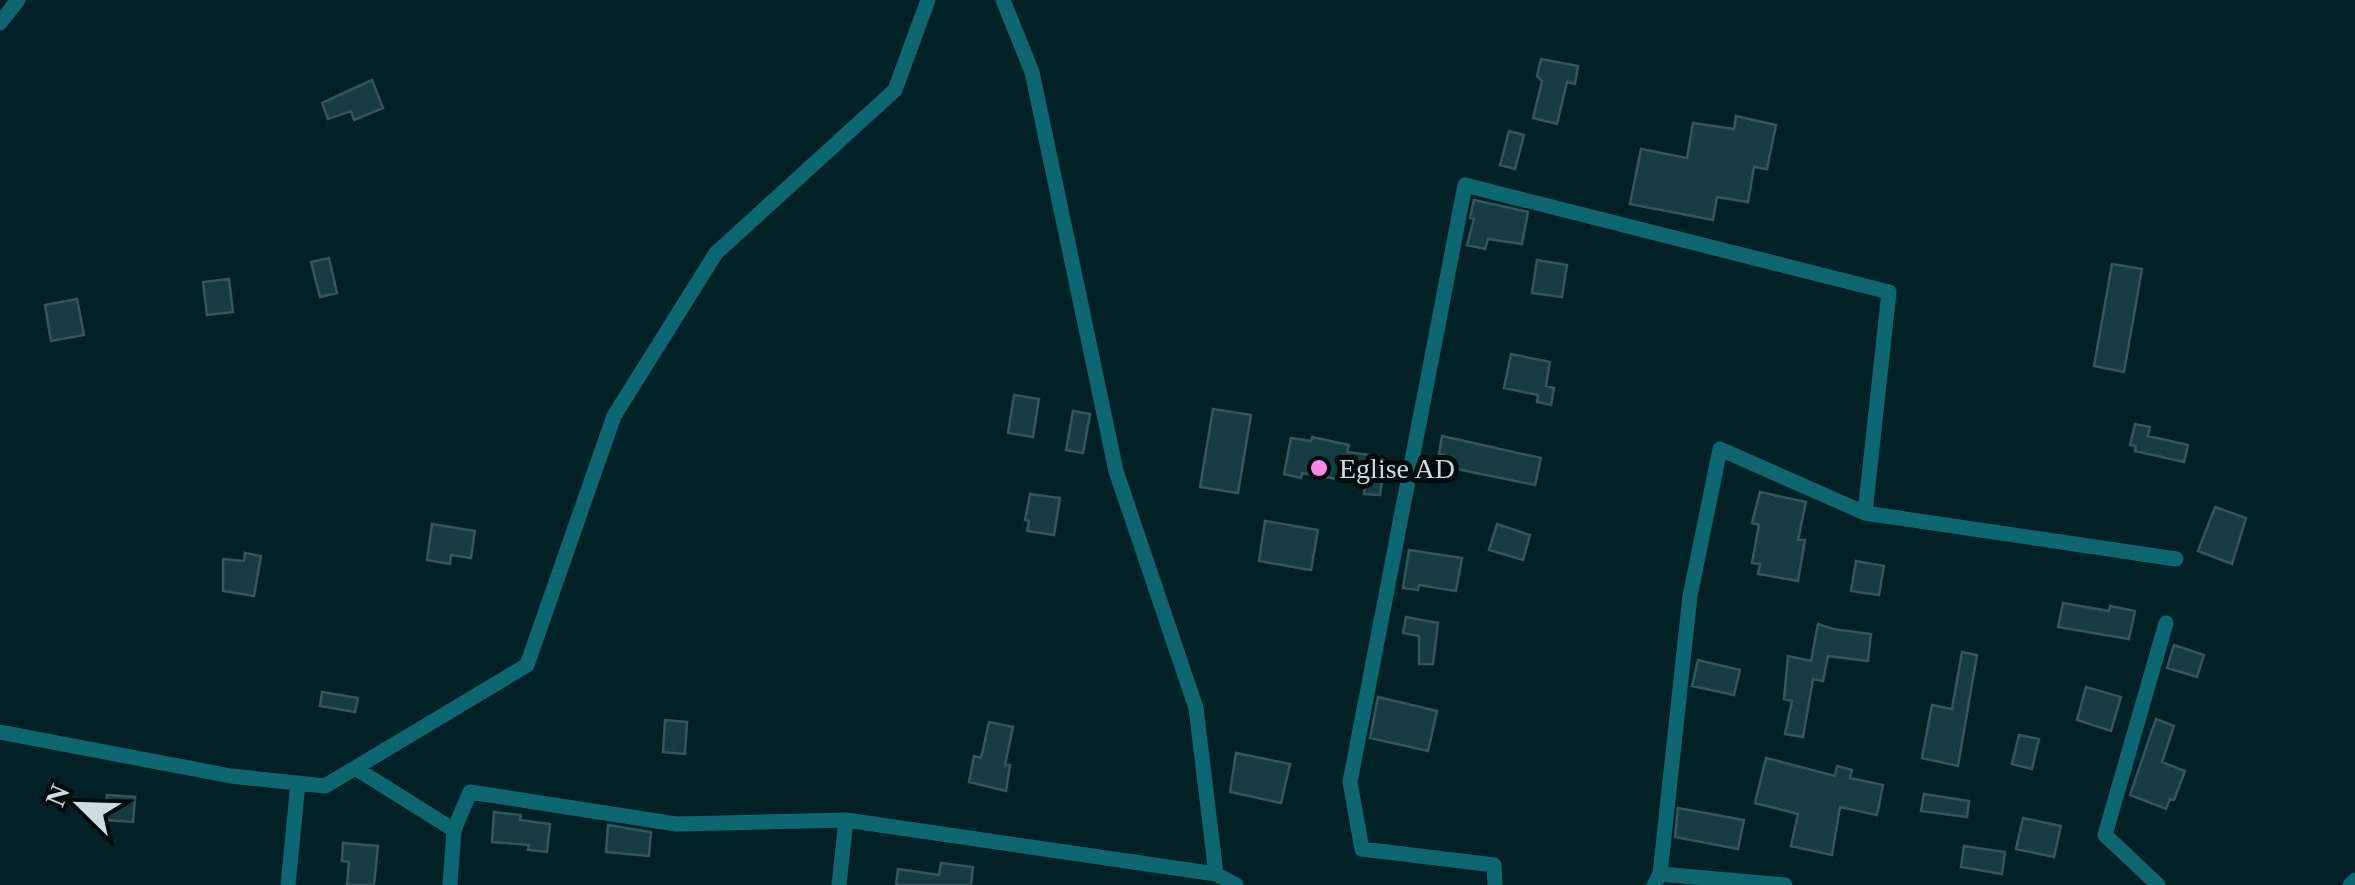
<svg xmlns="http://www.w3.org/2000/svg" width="2355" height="885" font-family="'Times New Roman',serif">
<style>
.building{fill:#143c42;stroke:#35575c;stroke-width:2.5}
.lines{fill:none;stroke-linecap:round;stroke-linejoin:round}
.minor{stroke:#0d6773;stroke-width:15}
.poi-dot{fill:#fb87e5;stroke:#01090b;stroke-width:4}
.labels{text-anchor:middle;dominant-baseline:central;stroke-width:10;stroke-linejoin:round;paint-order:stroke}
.poi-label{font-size:28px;fill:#cbdde0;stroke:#01090b;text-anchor:start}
</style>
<rect width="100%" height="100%" fill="#002227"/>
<path class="building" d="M1541,59L1578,66L1575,84L1567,82L1557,124L1533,118L1542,81L1537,76Z
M372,80L383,108L354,120L351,111L328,119L322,103Z
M1736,116L1776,125L1767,169L1754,167L1748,202L1717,197L1713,220L1630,204L1641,149L1687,158L1693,123L1734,129Z
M1509,131L1524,135L1515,169L1500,165Z
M1474,200L1528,212L1522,244L1488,239L1485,249L1467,245L1474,219L1470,218Z
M329,258L337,293L320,297L311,262Z
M1537,260L1567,265L1562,297L1532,293Z
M2112,264L2142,269L2124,372L2094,366Z
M229,279L233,312L207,315L203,282Z
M77,299L84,335L51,341L45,305Z
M1511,354L1550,362L1546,386L1554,388L1551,405L1537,402L1538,395L1504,388Z
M1014,395L1039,399L1033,437L1008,433Z
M1213,409L1251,415L1238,493L1200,487Z
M1073,411L1090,414L1083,453L1066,450Z
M2135,424L2150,427L2148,436L2188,445L2184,462L2135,451L2136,446L2130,445Z
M1442,436L1541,458L1535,485L1442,466L1444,455L1439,454Z
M1312,437L1349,445L1347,452L1385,457L1380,495L1364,494L1365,484L1302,473L1301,478L1284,474L1291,438L1311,441Z
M1760,492L1806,502L1798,540H1805L1798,581L1758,574L1760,564L1752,563L1759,525L1752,523Z
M1030,494L1060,498L1054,535L1027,531L1029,521L1025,520Z
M2215,507L2246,518L2232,564L2198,551Z
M1265,521L1318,530L1311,570L1259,561Z
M432,524L475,531L471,558L451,555L450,564L427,560Z
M1497,524L1530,535L1523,560L1489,550Z
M1409,550L1462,558L1456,591L1419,585L1418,590L1403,588Z
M245,553L261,556L254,596L223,591V559L244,561Z
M1856,561L1884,566L1879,595L1851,591Z
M2063,603L2109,611L2110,606L2135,611L2129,639L2058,627Z
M1406,617L1438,623L1433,664H1419V636L1403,633Z
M1818,624L1833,629L1871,634L1868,661L1828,656L1823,681L1813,679L1803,737L1785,734L1792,701L1784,699L1788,656L1811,661Z
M2174,645L2204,655L2197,677L2167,668Z
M1962,652L1977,655L1958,766L1922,758L1932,705L1952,709Z
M1698,660L1740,670L1734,695L1692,686Z
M2086,687L2121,697L2111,731L2077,720Z
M322,692L358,698L355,712L320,706Z
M1378,697L1437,711L1428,751L1370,738Z
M2156,719L2174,726L2162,762L2185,771L2174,800L2170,799L2166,809L2130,795Z
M665,720L687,722L685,754L663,752Z
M989,722L1013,727L1005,765H1010L1006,791L969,782L974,756L981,758Z
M2019,735L2039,739L2032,769L2012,764Z
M1236,753L1290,764L1281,803L1230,792Z
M1766,758L1835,776L1837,766L1852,770L1850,778L1883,785L1877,815L1840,807L1832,855L1791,846L1798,814L1755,803Z
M1924,794L1969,801L1967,817L1921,811Z
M107,795L135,797L133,822L105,820Z
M1678,808L1744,820L1738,849L1675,837Z
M494,812L521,815L520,820L550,824L547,852L528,850L529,845L492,842Z
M2023,818L2061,826L2054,857L2016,849Z
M608,825L651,832L649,856L606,852Z
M343,843L378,846L374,885H347L349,862L342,861Z
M1964,846L2005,852L2002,874L1961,867Z
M941,863L973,867L971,885H896L898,869L939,875Z"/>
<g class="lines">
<path class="minor" d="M1003,0L1032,72L1116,471L1196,708L1216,874
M0,23L18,0
M0,732L231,776L325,786L527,665L614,416L716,253L895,90L928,0
M355,768L454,830L450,885
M454,830L470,792L676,824L846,820
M1660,874L1690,596L1720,449L1865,513
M288,885L298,783
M839,885L846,820L1216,874L1236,885
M1495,885L1494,865L1362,849L1350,782L1465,185L1889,292L1865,513L2176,559
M1654,885L1660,874L1785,885
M2158,885L2105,835L2166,623
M2350,885L2355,880"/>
</g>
<circle class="poi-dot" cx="1319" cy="468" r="10"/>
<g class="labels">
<g class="poi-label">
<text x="1339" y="468">Eglise AD</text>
</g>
</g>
<g transform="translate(80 805) rotate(293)" stroke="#01090b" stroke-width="8" paint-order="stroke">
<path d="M0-8L18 38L0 25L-18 38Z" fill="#cbdde0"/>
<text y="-15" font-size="28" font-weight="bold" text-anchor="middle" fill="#cbdde0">N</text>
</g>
</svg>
